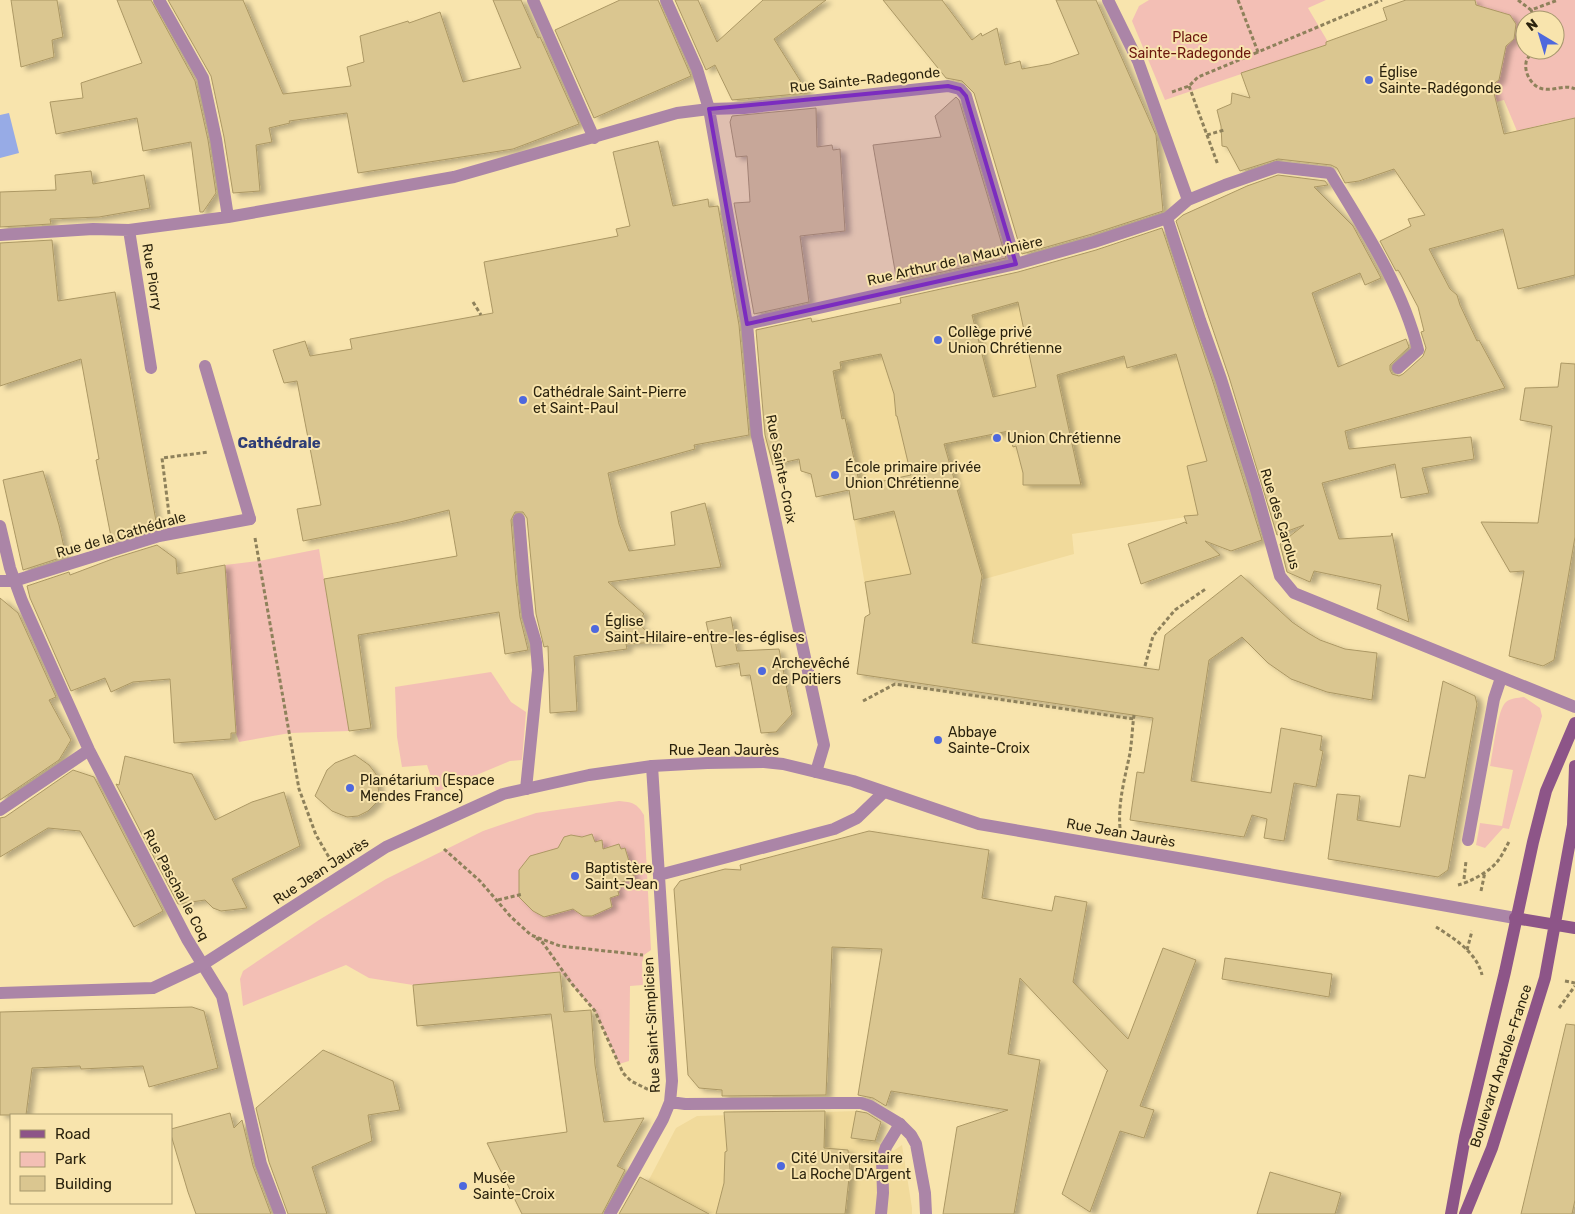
<svg xmlns="http://www.w3.org/2000/svg" width="1575" height="1214" font-family="Rubik,sans-serif">
<style>
.built{fill:#f1da9b}
.green{fill:#f3bfb5;fill-rule:evenodd}
.water{fill:#97abe6}
.building{fill:#dac690;stroke:#ac9864;fill-rule:evenodd;filter:url(#shadow)}
.lines{fill:none;stroke-linecap:round;stroke-linejoin:round}
.path{stroke:#8e815b;stroke-width:3;stroke-dasharray:4 2.5;stroke-linecap:butt}
.service{stroke:#ab85a7;stroke-width:12}
.pedestrian{stroke:#ab85a7;stroke-width:12}
.minor{stroke:#ab85a7;stroke-width:12}
.tertiary{stroke:#ab85a7;stroke-width:12}
.secondary{stroke:#8d5588;stroke-width:12}
.marked{fill:#7b2cbf;fill-opacity:0.2;stroke:#7b2cbf;stroke-width:4;stroke-linejoin:round}
.poi-dot{fill:#4e68dd;stroke:#f8e4ad;stroke-width:2}
.labels{text-anchor:middle;dominant-baseline:central;stroke-width:4;stroke-linejoin:round;paint-order:stroke}
.park-label{font-size:14px;fill:#6b170e;stroke:#f8e4ad}
.poi-label{font-size:14px;fill:#2b230e;stroke:#f8e4ad;text-anchor:start}
.street-label{font-size:14px;fill:#2b230e;stroke:#f8e4ad}
.neighbourhood-label{font-size:15px;font-weight:bold;fill:#2d3c76;stroke:#f8e4ad}
</style>
<defs>
<filter id="shadow"><feDropShadow dx="5.5" dy="3" stdDeviation="2.5" flood-color="#0004"/></filter>
</defs>
<rect width="100%" height="100%" fill="#f8e4ad"/>
<path class="built" d="M1001,291L1199,351H1203L1211,389L1241,473L1237,474L1213,513L1072,534L1074,554L981,580L870,615L849,490L816,497L811,474L801,471L799,459L773,465L764,440L766,435L767,341L912,342Z
M857,1111L881,1123L875,1141L893,1151L902,1145L912,1208V1214H631L676,1128L697,1116Z"/>
<path class="green" d="M1149,0H1326L1308,8L1328,42H1326L1329,55L1291,57L1165,100L1132,21L1139,6Z
M1475,0H1575V118L1562,121L1561,120L1517,131L1504,100L1496,102L1492,85L1500,79L1499,77L1501,71H1500L1506,46L1514,39L1516,30L1476,8L1477,3ZM1525,20H1555V50H1525Z
M319,549L349,731L290,733L239,742L236,733L225,565L259,561Z
M491,672L511,702L526,712L522,760L510,761L436,792L427,765L402,767L397,737L395,687Z
M1524,697L1540,708L1542,716L1509,829L1503,828L1485,848L1476,845L1480,823L1502,826L1513,770L1490,766C1493,753 1497,712 1505,703C1510,698 1517,698 1524,697Z
M619,801C632,802 637,803 644,815L651,950L644,955L642,963L643,985L630,986L629,1061L619,1064L595,1011L560,972L413,985L369,978L346,965L243,1006L240,979L243,971L319,920L386,879L483,831L536,813Z"/>
<path class="water" d="M9,113L19,153L0,158V115Z"/>
<path class="building" d="M11,0H57L63,37L52,40L54,57L21,67Z
M117,0H151L195,81L208,140L216,193L203,212H200L191,142L143,151L137,118L56,134L50,102L83,98L81,83L142,63Z
M168,0H243L283,94L351,86L347,67L364,62L360,36L408,21L409,23L440,12L463,82L521,68L493,0H521L538,38L540,37L579,124L513,149L358,173L347,113L289,121L290,123L269,128L272,142L256,145L260,191L233,193L224,137L211,76Z
M620,0H658L691,76L594,118L555,30Z
M675,0H698L717,42L763,0H826L774,39L808,93L732,100L715,65L706,70Z
M883,0H942L972,40L981,33L982,36L997,28L1005,65L1020,61L1022,69L1050,64L1079,54L1056,0H1096L1156,135L1163,211L1092,234L1022,254L974,93L962,81L946,78Z
M1406,0H1475L1476,5L1510,15L1516,24L1514,39L1506,46L1499,80L1492,85L1504,134L1575,118V275L1518,289L1503,229L1429,249L1450,289L1457,295L1460,305L1477,341L1479,340L1505,388L1345,431L1349,449L1471,437L1474,459L1422,468L1429,493L1401,498L1395,464L1322,483L1339,539L1391,536L1392,533L1409,622L1377,609L1381,585L1314,571L1310,582L1287,572L1280,544L1304,525L1277,535L1229,377L1176,221L1183,215L1247,186L1278,175L1325,181L1328,185L1314,187L1353,226L1381,278L1365,285L1360,273L1312,293L1338,367L1406,339L1409,347L1390,365V370L1392,374L1399,376L1403,374L1423,356L1426,348L1421,332L1424,331L1418,307L1400,273L1398,270L1396,271L1380,241L1411,226L1408,219L1425,215L1394,169L1359,181L1345,183L1337,168L1331,165L1278,159L1240,171L1227,147L1222,146L1221,126L1217,110L1231,104L1232,93L1250,98L1241,73L1326,45V42L1387,20L1383,8Z
M956,97L959,100L1006,258L897,282L873,145L941,137L935,116Z
M816,108L817,147L832,145L833,150L840,149L845,231L800,236L809,302L754,314L734,203L750,202L747,156L736,157L730,122L732,116Z
M658,141L673,206L708,199L709,207L718,206L739,325L749,435L694,445L695,449L608,473L619,524L629,551L675,545L671,512L705,503L721,567L608,582L644,614L637,623L660,642L626,644L627,649L574,656L577,711L550,713L548,646L544,647L536,614L527,518L523,512H515L511,520L516,581L520,617L528,650L505,654L499,612L358,635L371,728L349,731L324,579L457,556L449,510L400,522L303,541L297,509L321,505L297,381L284,383L273,350L305,341L310,356L352,349L350,339L493,313L484,262L618,236L616,229L630,226L613,152Z
M91,171L93,184L144,175L150,208L99,217L50,219L51,224L0,227V192L56,190L55,175Z
M1162,228L1213,382L1262,540L1231,551L1205,541L1220,555L1141,584L1128,544L1185,522L1187,524L1184,516L1198,515L1187,466L1207,461L1176,354L1127,368L1124,356L1057,375L1081,485H1023V473L1016,446L1013,447L1009,431L944,444L982,576L972,643L1159,670L1165,635L1241,575L1292,622L1308,633L1320,640L1345,649L1377,653L1372,700L1327,692L1291,679L1268,663L1242,637L1209,660L1191,781L1271,793L1281,728L1322,736L1320,750L1323,751L1316,787L1294,783L1284,841L1264,838L1267,819L1252,815L1244,837L1130,820L1137,772L1144,773L1153,718L857,674L865,617L870,614L865,582L911,574L894,511L854,520L849,490L816,497L811,474L801,471L799,459L773,465L765,435L756,330L811,318L812,322L901,303L900,298L1018,272L1096,250ZM1018,302L1036,387L993,397L972,315ZM881,354L894,394L896,416H897L911,475L860,486L845,418L842,419L833,371L841,369L840,362Z
M52,240L58,301L115,292L156,521L154,529L112,542L96,460L99,459L81,359L0,386V243Z
M1561,363L1575,364V537L1554,660L1543,666L1509,656L1524,571L1510,572L1481,522L1538,523L1552,426L1520,420L1525,388L1558,387Z
M43,471L59,525L66,556L23,570L3,480Z
M157,545L176,559L177,574L225,565L236,733H231V739L174,743L170,679L133,682L111,692L105,678L71,691L30,598L27,586L69,572L70,575L115,558Z
M0,598L18,613L56,697L49,700L71,740L59,760L0,800Z
M731,617L737,651L779,649L792,714L776,732L761,733L750,675L741,676L739,663L716,667L706,622Z
M1443,681L1475,696L1477,704L1448,870L1438,877L1328,859L1337,794L1360,796L1357,820L1400,827L1409,775L1425,778Z
M355,755L369,765L376,774L379,793L376,803L368,811L358,816L347,817L332,811L315,796L327,770L335,763Z
M125,756L192,774L215,820L252,802L284,792L300,846L232,879L247,908L221,911L213,908L205,900L178,904L116,784L119,785Z
M73,770L94,777L163,911L134,927L80,831L48,828L0,857V818L5,817Z
M869,831L989,850L982,898L1052,911L1055,896L1087,902L1073,982L1128,1039L1163,948L1196,960L1140,1106L1154,1110L1144,1138L1120,1131L1090,1212L1062,1194L1107,1071H1108L1020,978L1008,1054L1040,1060L1014,1214H943L957,1127L1008,1110L891,1091L886,1106L873,1098L858,1095L882,949L832,947L826,1095L722,1096V1090L699,1088L688,1075L674,889L680,881L725,869L741,870L740,865Z
M592,834L595,842L602,840L603,849L619,844L621,849L625,848L634,878L616,884L619,895L610,898L612,907L592,916H583L573,909L544,917L533,911L519,897V870L530,856L558,848L564,837L571,835L582,837Z
M1225,958L1332,974L1329,997L1222,979Z
M560,972L564,1012L591,1010L595,1065L604,1122L644,1118L617,1166L625,1170L602,1214H522L487,1143L567,1132L551,1014L417,1026L413,985Z
M192,1007L204,1011L218,1068L149,1087L143,1066L81,1069L80,1066L32,1068L26,1115H0V1012Z
M1566,1024L1575,1025V1200L1572,1214H1521Z
M323,1050L393,1081L400,1110L368,1115L372,1141L312,1167L327,1214H288L269,1162L256,1108Z
M825,1111L824,1148L848,1150L850,1169L845,1214H716L724,1183L725,1152L727,1151L724,1112Z
M856,1111L867,1113L881,1122L875,1141L851,1138Z
M230,1113L234,1128L242,1120L253,1166L271,1214H196L188,1192L171,1135V1129Z
M1270,1172L1341,1193L1335,1214H1257Z
M640,1177L709,1214H619Z"/>
<g class="lines">
<path class="path" d="M1238,0L1258,52L1382,0
M1518,0L1531,10L1558,0
M1531,10L1536,20
M1534,50C1531,54 1526,59 1526,63C1524,74 1533,88 1544,89C1555,91 1565,84 1575,89
M1189,86L1218,165
M1172,92L1189,86L1198,77L1258,52
M1207,135L1224,130
M473,302L481,315
M250,447L279,443
M169,514L162,458L209,452
M255,538L299,789L316,835L330,859
M1145,666L1153,636L1175,610L1207,588
M863,701L895,684L1134,719
M1120,828C1118,804 1124,781 1129,758C1132,744 1132,729 1134,715
M444,849L480,881L511,917L531,935L560,946L643,955
M1464,879L1466,861
M1458,885C1470,882 1489,872 1497,862C1502,856 1506,847 1510,840
M1481,891L1485,872
M498,900L523,894
M1436,927C1454,938 1477,953 1482,975
M536,938L543,943L572,984L595,1011L623,1073L631,1081L649,1090
M1467,950L1472,931
M1565,981L1575,983
M1559,1008L1575,986"/>
<path class="service" d="M205,366L250,519
M881,1214L883,1193L882,1159L886,1147L900,1124"/>
<path class="pedestrian" d="M0,581H14L159,536L250,519"/>
<path class="minor" d="M159,0L203,78L216,139L228,217
M533,0L594,138
M666,0L697,69L709,109L747,324L757,436L824,745L816,772
M1108,0L1138,61L1188,200
M1167,218L1200,320L1221,379L1256,490L1280,576L1294,593L1575,707
M129,230L228,217L454,177L677,113L709,109L744,108L948,86L960,89L966,96L1016,264
M0,235L93,229L129,230L151,368
M747,324L1016,264L1094,242L1167,218L1188,200L1225,185L1277,167L1330,173C1364,229 1402,286 1418,350L1398,368
M519,519L524,580L528,616L536,643L538,670L526,789
M0,526L10,568L22,601L89,750L187,939L222,996L261,1164L280,1214
M0,810L89,750
M1468,840L1494,699L1501,678
M659,875L834,829L857,818L884,792
M670,1102L685,1104L835,1103H861L870,1106L900,1124L911,1135L916,1144L925,1193L926,1214
M610,1214L663,1119L670,1102L672,1081L652,766"/>
<path class="tertiary" d="M0,993L153,988L202,965L386,847L503,794L589,775L652,766L707,763L764,762L783,764L853,781L979,824L1201,862L1515,918"/>
<path class="secondary" d="M1515,918L1575,928
M1451,1214L1465,1137L1505,972L1533,842L1546,791L1575,723
M1465,1214L1492,1148L1545,978L1573,825L1575,766"/>
</g>
<path class="marked" d="M948,86L960,89L966,96L1016,264L747,324L709,109Z"/>
<g class="poi-dot">
<circle cx="1369" cy="80" r="5"/>
<circle cx="938" cy="340" r="5"/>
<circle cx="523" cy="400" r="5"/>
<circle cx="997" cy="438" r="5"/>
<circle cx="835" cy="475" r="5"/>
<circle cx="595" cy="629" r="5"/>
<circle cx="762" cy="671" r="5"/>
<circle cx="938" cy="740" r="5"/>
<circle cx="350" cy="788" r="5"/>
<circle cx="575" cy="876" r="5"/>
<circle cx="781" cy="1166" r="5"/>
<circle cx="463" cy="1186" r="5"/>
</g>
<g class="labels">
<g class="park-label">
<text x="1190" y="37">Place<tspan x="1190" dy="16">Sainte-Radegonde</tspan></text>
</g>
<g class="poi-label">
<text x="1379" y="72">Église<tspan x="1379" dy="16">Sainte-Radégonde</tspan></text>
<text x="948" y="332">Collège privé<tspan x="948" dy="16">Union Chrétienne</tspan></text>
<text x="533" y="392">Cathédrale Saint-Pierre<tspan x="533" dy="16">et Saint-Paul</tspan></text>
<text x="1007" y="438">Union Chrétienne</text>
<text x="845" y="467">École primaire privée<tspan x="845" dy="16">Union Chrétienne</tspan></text>
<text x="605" y="621">Église<tspan x="605" dy="16">Saint-Hilaire-entre-les-églises</tspan></text>
<text x="772" y="663">Archevêché<tspan x="772" dy="16">de Poitiers</tspan></text>
<text x="948" y="732">Abbaye<tspan x="948" dy="16">Sainte-Croix</tspan></text>
<text x="360" y="780">Planétarium (Espace<tspan x="360" dy="16">Mendes France)</tspan></text>
<text x="585" y="868">Baptistère<tspan x="585" dy="16">Saint-Jean</tspan></text>
<text x="791" y="1158">Cité Universitaire<tspan x="791" dy="16">La Roche D'Argent</tspan></text>
<text x="473" y="1178">Musée<tspan x="473" dy="16">Sainte-Croix</tspan></text>
</g>
<g class="street-label">
<text transform="translate(865 80) rotate(-6)">Rue Sainte-Radegonde</text>
<text transform="translate(955 261) rotate(-13)">Rue Arthur de la Mauvinière</text>
<text transform="translate(152 277) rotate(81)">Rue Piorry</text>
<text transform="translate(781 469) rotate(79)">Rue Sainte-Croix</text>
<text transform="translate(1280 519) rotate(73)">Rue des Carolus</text>
<text transform="translate(121 535) rotate(-16)">Rue de la Cathédrale</text>
<text x="724" y="750">Rue Jean Jaurès</text>
<text transform="translate(1121 833) rotate(10)">Rue Jean Jaurès</text>
<text transform="translate(321 871) rotate(-33)">Rue Jean Jaurès</text>
<text transform="translate(176 885) rotate(62)">Rue Paschal le Coq</text>
<text transform="translate(652 1025) rotate(-93)">Rue Saint-Simplicien</text>
<text transform="translate(1501 1066) rotate(-72)">Boulevard Anatole-France</text>
</g>
<g class="neighbourhood-label">
<text x="279" y="443">Cathédrale</text>
</g>
</g>
<rect x="10" y="1114" width="162" height="90" fill="#f8e4ad" stroke="#a6976d"/>
<rect x="20" y="1130" width="25" height="8" fill="#8d5588" stroke="#a6976d"/>
<text x="55" y="1139" font-size="15" fill="#2b230e">Road</text>
<rect x="20" y="1152" width="25" height="15" fill="#f3bfb5" stroke="#a6976d"/>
<text x="55" y="1164" font-size="15" fill="#2b230e">Park</text>
<rect x="20" y="1176" width="25" height="15" fill="#dac690" stroke="#a6976d"/>
<text x="55" y="1189" font-size="15" fill="#2b230e">Building</text>
<g transform="translate(1540 35) rotate(322)"><circle r="24" fill="#f8e4ad" stroke="#a6976d"/>
<path d="M0-4L9 19L0 12L-9 19Z" fill="#4e68dd"/>
<text y="-8" font-size="14" font-weight="bold" text-anchor="middle" fill="#2b230e">N</text>
</g>
</svg>
